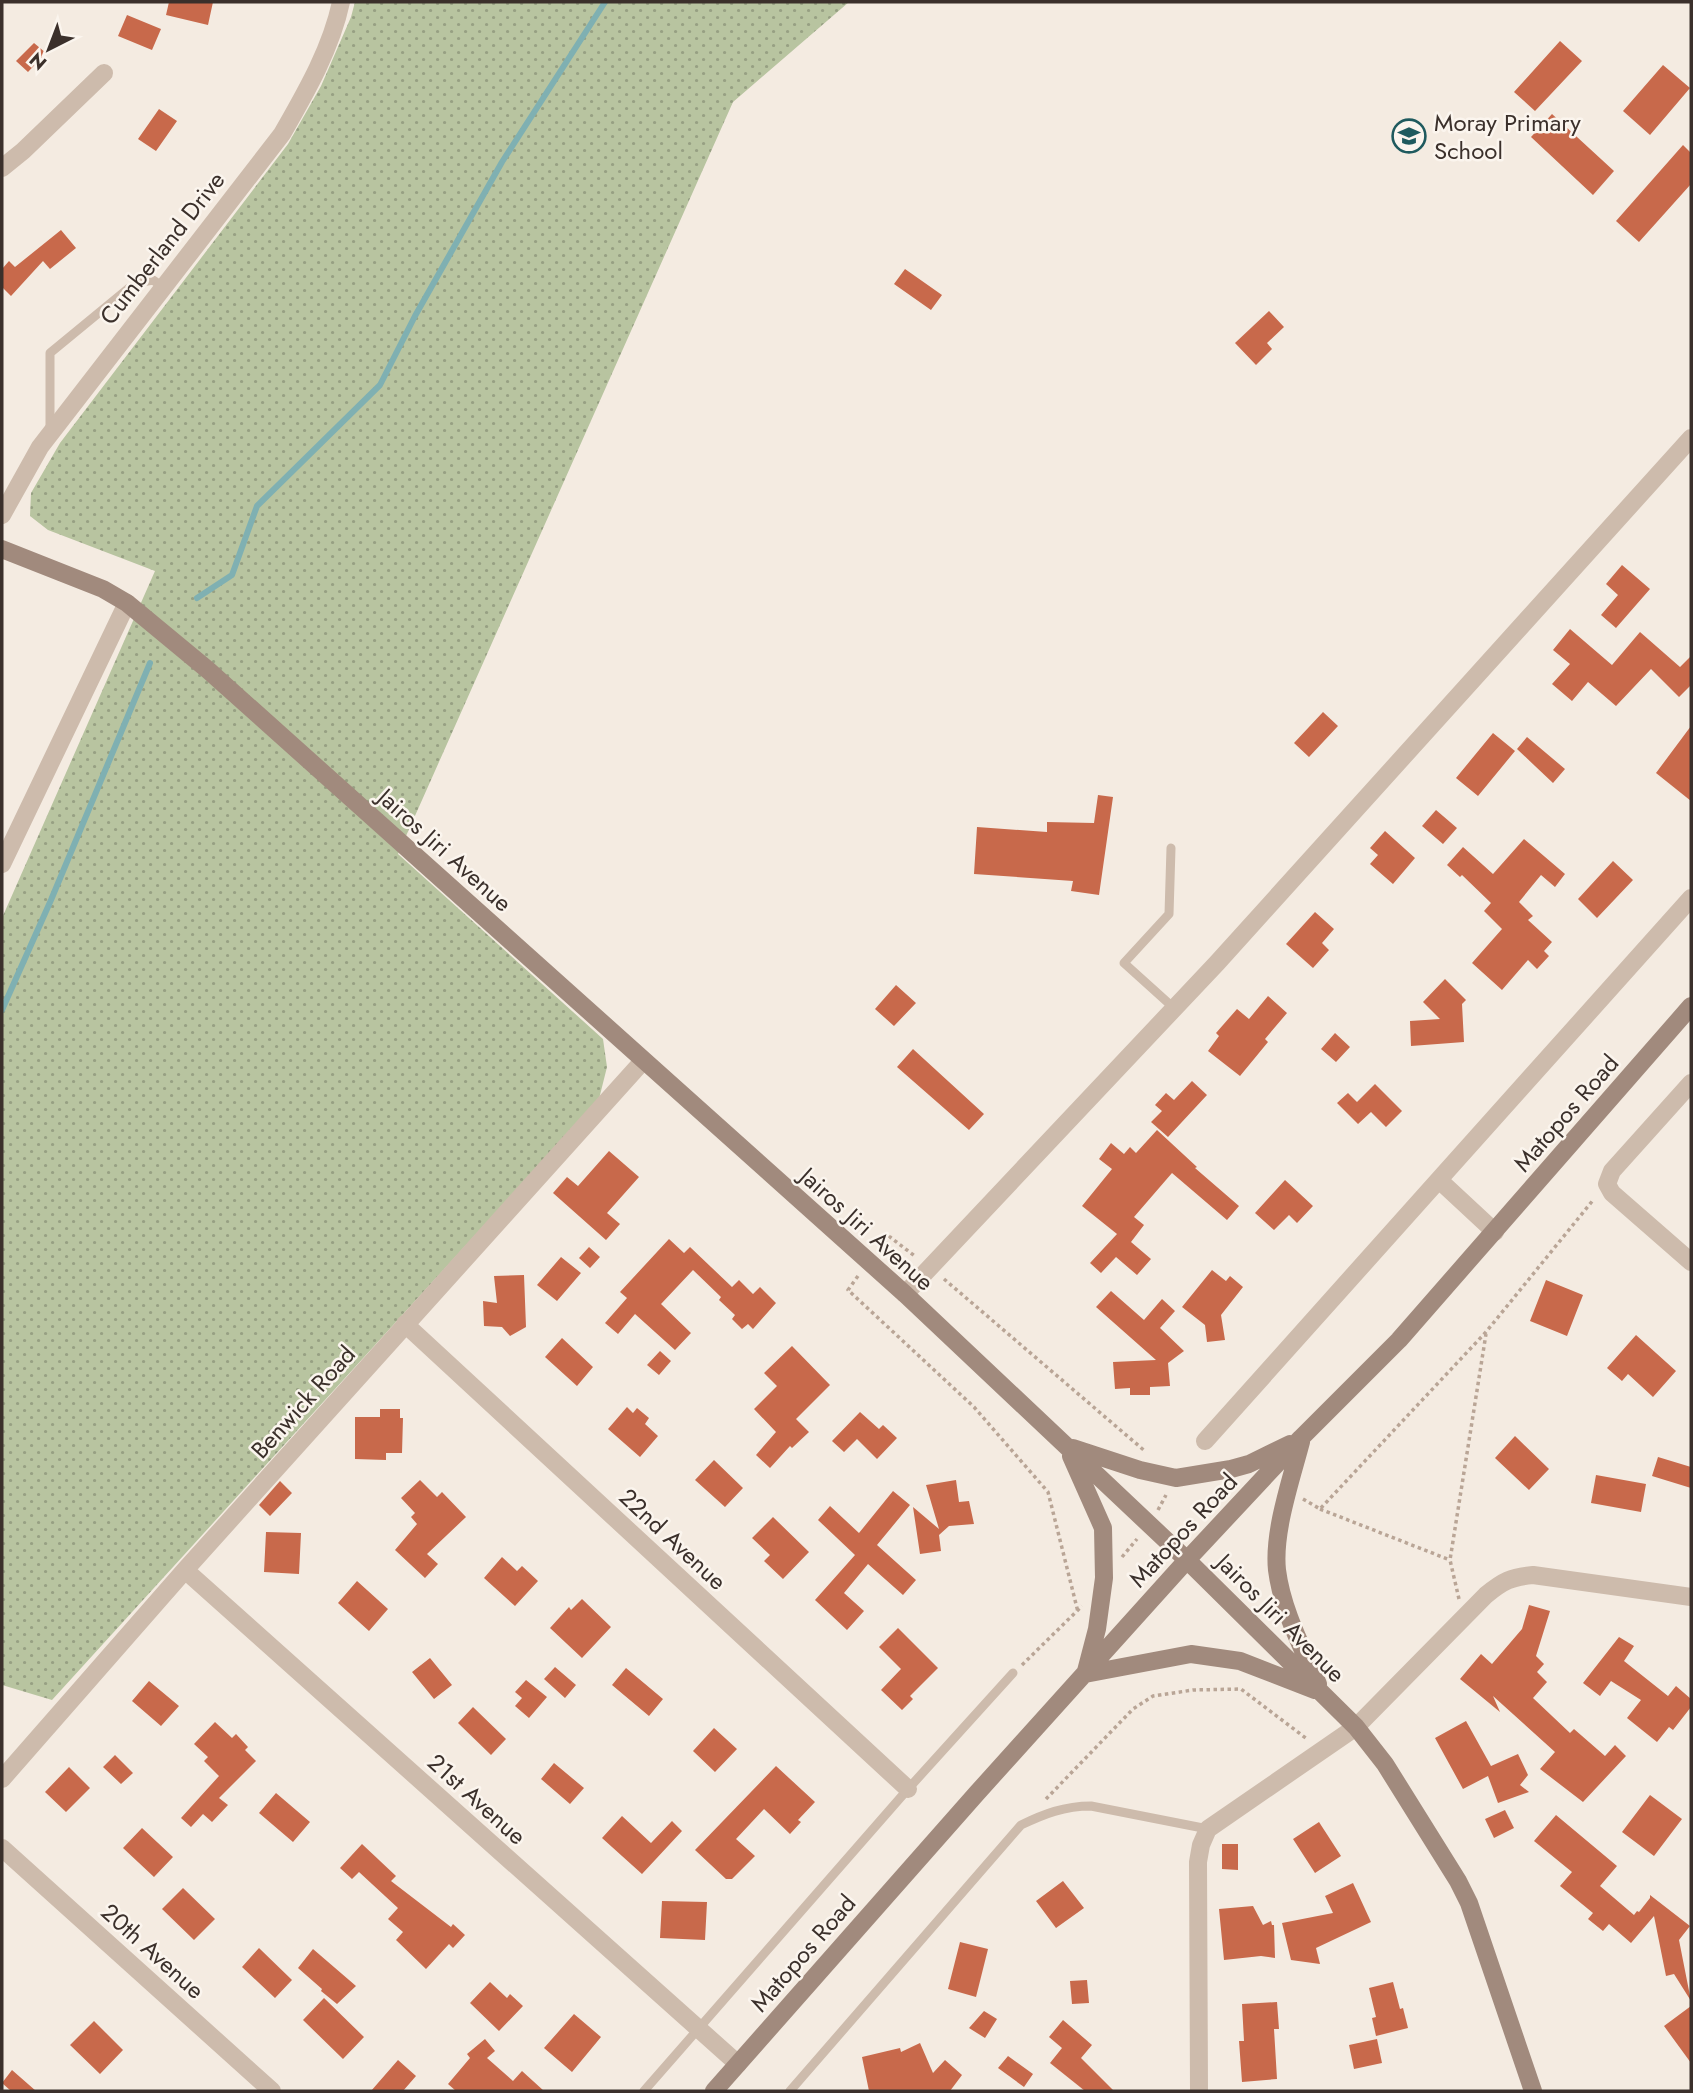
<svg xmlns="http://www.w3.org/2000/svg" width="1693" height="2093" font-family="Jost,sans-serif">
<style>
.grass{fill:url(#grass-dots)}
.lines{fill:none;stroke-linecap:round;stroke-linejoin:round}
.stream{stroke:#7fb0b2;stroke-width:6}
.building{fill:#c8694b}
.path{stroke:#b9a596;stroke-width:3.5;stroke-dasharray:3.5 3.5;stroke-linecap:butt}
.service{stroke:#cdbbac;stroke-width:9}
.minor{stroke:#cdbbac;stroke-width:18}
.secondary{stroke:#a18a7d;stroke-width:18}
.labels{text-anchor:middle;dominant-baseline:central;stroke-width:5;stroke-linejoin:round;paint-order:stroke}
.poi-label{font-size:24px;fill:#3b302b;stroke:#fbf5ee;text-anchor:start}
.street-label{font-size:24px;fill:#3b302b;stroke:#fbf5ee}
</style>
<defs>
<pattern id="grass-dots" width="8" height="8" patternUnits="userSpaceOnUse" patternTransform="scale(1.75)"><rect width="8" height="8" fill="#b8c4a0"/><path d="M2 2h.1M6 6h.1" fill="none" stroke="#97a083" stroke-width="1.8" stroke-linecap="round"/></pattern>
</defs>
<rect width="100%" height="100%" fill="#f4ebe1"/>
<path class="grass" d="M355,2H849L733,102L398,854L603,1039L607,1067L599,1099L52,1700L2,1685V918L155,571L48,530L30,516L31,493L60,443L288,144L321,86L351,17Z"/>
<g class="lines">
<path class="stream" d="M197,598L232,575L257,506L380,385L415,316L502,162L605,2
M2,1010L51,900L150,663"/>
</g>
<path class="building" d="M169,2H213L208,25L166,15Z
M127,15L161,29L152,50L118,36Z
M1560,41L1582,61L1535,111L1514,92Z
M34,43L46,53L28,72L16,61Z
M1663,65L1690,88L1650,135L1623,111Z
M159,109L177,121L156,151L138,139Z
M1552,114L1614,171L1593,195L1531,137Z
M1683,145L1691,153V184L1639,242L1616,221Z
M61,230L76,248L50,269L43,261L11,296L2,287V269L9,261L15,267Z
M905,269L942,295L931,310L894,284Z
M1269,311L1284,327L1267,343L1272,349L1256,365L1235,343Z
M1622,565L1650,589L1616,628L1601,615L1618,595L1606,584Z
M1570,629L1612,665L1640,632L1680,667L1691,656V685L1679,697L1651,669L1616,706L1588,682L1572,701L1552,684L1570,664L1553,650Z
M1323,712L1338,726L1309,757L1294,743Z
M1691,726V801L1656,773Z
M1493,733L1515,751L1478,796L1456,778Z
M1527,737L1565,769L1553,783L1517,749Z
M1098,795L1113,797L1099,895L1071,891L1073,881L974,874L977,827L1047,832V822L1094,823Z
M1436,810L1457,828L1443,844L1422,826Z
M1385,831L1415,858L1393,884L1370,864L1378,855L1370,848Z
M1524,839L1565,874L1555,887L1541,875L1519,902L1533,916L1528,920L1552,942L1544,951L1549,956L1537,969L1528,960L1502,990L1472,963L1502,929L1484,911L1491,903L1462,875L1460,877L1447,865L1463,847L1493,874Z
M1613,861L1633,880L1597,918L1578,899Z
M1315,912L1334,929L1322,943L1329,950L1313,968L1286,944Z
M1445,979L1466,1000L1462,1004L1464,1042L1411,1046L1410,1021L1440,1019L1423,1002Z
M896,985L916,1003L894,1026L875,1009Z
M1268,996L1287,1013L1265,1039L1268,1042L1240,1076L1208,1051L1219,1036L1216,1033L1237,1009L1249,1019Z
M1335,1033L1350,1047L1336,1062L1321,1049Z
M913,1049L984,1114L969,1130L897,1067Z
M1192,1081L1207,1095L1168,1137L1151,1122L1162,1111L1155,1105L1166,1093L1174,1100Z
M1375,1084L1402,1111L1386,1127L1371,1112L1358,1124L1337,1103L1348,1093L1357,1102Z
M1157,1130L1197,1167L1195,1168L1239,1206L1227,1220L1172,1173L1134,1217L1144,1225L1131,1242L1151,1259L1137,1275L1116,1257L1101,1273L1090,1263L1117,1234L1082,1206L1112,1169L1099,1159L1111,1143L1124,1154L1130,1147L1136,1153Z
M609,1151L639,1177L607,1213L620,1224L606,1240L553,1193L567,1177L578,1186Z
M1285,1180L1313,1206L1297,1223L1289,1215L1274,1230L1255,1213Z
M669,1239L684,1253L690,1247L732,1287L739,1280L753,1294L760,1287L776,1303L753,1329L748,1324L742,1329L732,1319L735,1315L719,1300L721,1297L693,1270L661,1304L691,1333L675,1350L635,1314L618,1334L605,1323L627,1298L620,1292Z
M589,1247L600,1257L590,1268L579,1258Z
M561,1257L581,1273L557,1301L537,1285Z
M1212,1270L1226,1281L1230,1276L1243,1287L1221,1315L1225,1340L1207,1342L1205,1325L1182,1307Z
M524,1275L526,1327L510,1336L502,1327L484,1326L483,1301L497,1303L494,1276Z
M1546,1280L1583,1295L1567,1336L1530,1321Z
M1111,1291L1144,1320L1162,1299L1175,1311L1160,1328L1184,1351L1168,1363L1170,1386L1150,1387V1395H1130V1388L1115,1389L1113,1362L1156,1360L1096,1307Z
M1636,1335L1676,1371L1653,1397L1628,1374L1622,1381L1607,1368Z
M562,1338L593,1367L577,1386L545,1357Z
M792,1346L830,1385L796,1419L809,1432L792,1448L790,1446L770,1468L756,1455L776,1432L754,1409L777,1386L764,1373Z
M660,1351L671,1361L659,1375L647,1365Z
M627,1407L633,1413L637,1408L649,1418L645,1424L658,1436L640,1457L608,1429Z
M380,1409H400V1418H403L402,1453H386V1460L355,1459V1417H380Z
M860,1412L879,1429L883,1425L897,1438L877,1459L857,1439L844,1452L832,1441Z
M1515,1436L1549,1469L1529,1490L1495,1458Z
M1658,1457L1691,1467V1488L1652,1476Z
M714,1460L743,1488L725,1507L695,1480Z
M1596,1475L1646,1484L1641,1512L1591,1503Z
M420,1480L437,1497L442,1492L466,1517L427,1554L438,1564L425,1578L395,1550L417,1524L411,1517L415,1513L401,1498Z
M956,1480L959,1502L969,1501L974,1524L949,1526L939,1535L941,1551L920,1554L913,1507L939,1529L926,1485Z
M280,1481L292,1493L270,1516L259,1505Z
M893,1491L910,1505L877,1545L916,1580L903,1595L868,1564L844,1593L864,1611L847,1630L815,1600L855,1555L818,1520L830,1506L859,1533Z
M773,1517L809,1552L783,1579L764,1561L770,1555L752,1538Z
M266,1532L301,1533L299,1574L264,1572Z
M502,1557L517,1571L522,1566L538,1581L515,1606L484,1578Z
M357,1581L388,1609L369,1631L338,1603Z
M582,1599L611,1627L582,1658L550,1628L569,1607L571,1610Z
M1529,1605L1550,1611L1536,1656L1544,1664L1537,1672L1547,1682L1533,1698L1570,1733L1574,1729L1605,1756L1615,1745L1626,1756L1583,1802L1540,1769L1555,1752L1493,1696L1500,1712L1460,1679L1481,1654L1492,1664L1522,1629Z
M898,1628L938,1668L910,1696L913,1699L902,1710L881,1690L901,1669L879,1647Z
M1619,1637L1634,1646L1624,1661L1668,1696L1676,1686L1691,1699V1707L1673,1730L1669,1727L1657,1742L1627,1718L1641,1700L1611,1681L1600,1696L1583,1683Z
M430,1658L452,1685L434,1699L412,1672Z
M555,1667L576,1685L565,1698L544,1679Z
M626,1668L663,1699L649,1716L612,1685Z
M526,1680L547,1697L529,1718L515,1706L522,1698L515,1692Z
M149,1681L179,1706L161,1726L132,1701Z
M473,1707L506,1739L491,1755L458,1723Z
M1466,1721L1491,1766L1518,1754L1528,1775L1520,1785L1529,1792L1498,1803L1488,1776L1463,1789L1435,1738Z
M215,1722L232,1738L236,1734L248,1747L245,1750L256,1761L219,1798L228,1805L212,1822L203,1814L191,1827L181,1818L219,1776L204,1761L208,1757L194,1744Z
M714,1728L737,1749L715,1772L693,1751Z
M115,1755L133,1773L121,1784L103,1767Z
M554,1763L584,1788L570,1804L541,1779Z
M776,1766L815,1802L798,1820L801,1822L790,1834L764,1809L736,1839L755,1856L732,1879H726L695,1850Z
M69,1767L90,1788L66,1812L45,1792Z
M276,1793L310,1822L293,1842L259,1813Z
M1650,1795L1682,1819L1654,1856L1622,1832Z
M1505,1810L1514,1828L1494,1838L1485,1819Z
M1556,1815L1617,1866L1600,1886L1634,1915L1637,1911L1639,1912L1650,1898V1895L1690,1926L1679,1940L1691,2001L1674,1974L1666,1976L1654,1916L1631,1943L1609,1924L1603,1931L1588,1919L1593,1913L1560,1886L1572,1872L1534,1841Z
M622,1816L651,1843L672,1821L682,1831L642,1874L602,1838Z
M1319,1822L1341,1856L1315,1873L1293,1839Z
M142,1828L173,1857L154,1877L123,1848Z
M362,1844L396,1876L391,1881L451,1927L453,1924L465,1935L453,1948L449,1944L426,1969L396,1940L403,1932L388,1919L398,1908L359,1872L352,1879L340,1868Z
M1222,1844H1238V1870L1222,1869Z
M1063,1881L1084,1908L1056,1928L1036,1901Z
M1353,1883L1371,1922L1316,1948L1320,1964L1291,1960L1282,1923L1333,1913L1325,1896Z
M183,1888L215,1919L194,1940L162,1909Z
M662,1901L707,1902L705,1940L660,1938Z
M1253,1906L1263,1925L1271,1921L1272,1925H1274L1275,1958L1261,1956L1224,1960L1219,1909Z
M960,1942L988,1949L976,1997L948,1989Z
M259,1948L292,1980L275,1998L242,1967Z
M313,1949L356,1986L337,2004L321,1991L322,1989L298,1968Z
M1087,1980L1089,2003L1072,2004L1070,1981Z
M490,1982L507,1998L510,1994L523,2006L499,2031L470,2003Z
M1393,1982L1400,2009L1403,2008L1408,2028L1376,2036L1372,2018L1376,2017L1369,1988Z
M324,1998L364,2037L343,2059L303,2020Z
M1277,2002L1279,2029H1274L1277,2079L1242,2082L1239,2041H1244L1242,2004Z
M1691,2006V2063L1664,2026Z
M984,2011L997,2019L985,2038L969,2028Z
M574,2014L601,2037L572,2072L544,2048Z
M1063,2020L1092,2045L1081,2058L1114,2091H1085L1050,2063L1062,2048L1049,2037Z
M94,2021L123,2050L100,2074L70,2045Z
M485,2039L495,2051L487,2058L513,2081L522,2071L544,2091H456L448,2084L470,2058L467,2054Z
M1377,2039L1382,2063L1354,2069L1349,2045Z
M920,2043L933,2073L945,2060L962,2075L950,2091H869L862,2057L900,2048L901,2052Z
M1008,2056L1033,2074L1024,2087L998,2068Z
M398,2060L416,2076L403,2091H371Z
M12,2070L36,2091H11L2,2083Z"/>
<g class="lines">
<path class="path" d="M880,1249L890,1237L916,1257
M858,1276L848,1290L974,1407L1048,1492L1078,1612
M944,1279L1146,1452
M1303,1499L1320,1509L1486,1332L1594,1199
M1320,1509L1450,1560
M1158,1510L1166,1495
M1122,1557L1137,1539
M1459,1599L1450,1560L1486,1334
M1022,1665L1082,1606
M1046,1799L1133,1709L1153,1696L1193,1690L1241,1689L1307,1739"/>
<path class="service" d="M50,430V353L129,288L142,282L153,280L163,287
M1171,848L1169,914L1124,963L1175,1009
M644,2091L908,1789L1013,1673
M790,2091L1021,1825C1044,1814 1064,1806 1091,1806L1208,1829"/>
<path class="minor" d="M2,168L23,151L104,73
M2,515L40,447L282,134C306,92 331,49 341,2
M2,864L127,603
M1691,1083L1612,1171L1607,1184L1612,1193L1691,1262
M1439,1180L1495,1232
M905,1294L1217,963L1691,438
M405,1324L908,1789
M1205,1441L1691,898
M185,1570L738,2064
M2,1779L185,1570L643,1061
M2,1848L272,2091
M1199,2091L1198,1862L1201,1845L1208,1829L1356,1727L1486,1595C1503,1581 1511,1577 1533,1575L1691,1597"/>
<path class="secondary" d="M2,549L103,589L127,603L208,670L905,1294L1187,1560L1356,1727L1385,1764L1458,1881L1469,1903L1533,2091
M1301,1442C1291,1480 1273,1532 1277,1570C1282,1610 1302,1647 1318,1684
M1073,1448L1140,1470L1176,1478L1231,1469L1249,1464L1290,1444
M1071,1456L1103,1528L1104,1578L1097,1629L1086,1671
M1085,1674L1191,1654L1240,1661L1315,1690
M714,2091L977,1793L1187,1560L1301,1438L1399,1340L1691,1006"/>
</g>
<defs>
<symbol id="school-ring" viewBox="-11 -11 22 22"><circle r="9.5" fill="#fbf5ee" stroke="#1f5a5e" stroke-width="1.5"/><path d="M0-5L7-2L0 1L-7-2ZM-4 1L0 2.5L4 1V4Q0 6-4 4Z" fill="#1f5a5e"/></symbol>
</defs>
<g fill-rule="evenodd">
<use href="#school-ring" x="1390" y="117" width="38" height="38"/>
</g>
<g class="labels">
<g class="poi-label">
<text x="1434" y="122">Moray Primary<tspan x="1434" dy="28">School</tspan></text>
</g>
<g class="street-label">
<text transform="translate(162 248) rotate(-52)">Cumberland Drive</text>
<text transform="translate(445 850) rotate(42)">Jairos Jiri Avenue</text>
<text transform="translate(1566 1113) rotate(-49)">Matopos Road</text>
<text transform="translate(867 1229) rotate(42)">Jairos Jiri Avenue</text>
<text transform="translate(303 1402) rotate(-48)">Benwick Road</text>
<text transform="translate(1183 1530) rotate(-47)">Matopos Road</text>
<text transform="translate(673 1539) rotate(43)">22nd Avenue</text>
<text transform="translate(1281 1618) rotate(45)">Jairos Jiri Avenue</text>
<text transform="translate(477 1799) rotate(42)">21st Avenue</text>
<text transform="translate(153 1951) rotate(42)">20th Avenue</text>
<text transform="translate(803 1953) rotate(-49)">Matopos Road</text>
</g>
</g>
<rect width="1693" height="2093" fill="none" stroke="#3b302b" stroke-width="7"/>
<g transform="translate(49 49) rotate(222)" stroke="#fbf5ee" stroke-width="5" paint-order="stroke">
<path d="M0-5L12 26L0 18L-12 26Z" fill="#3b302b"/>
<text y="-10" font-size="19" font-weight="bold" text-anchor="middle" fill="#3b302b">N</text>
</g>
</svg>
